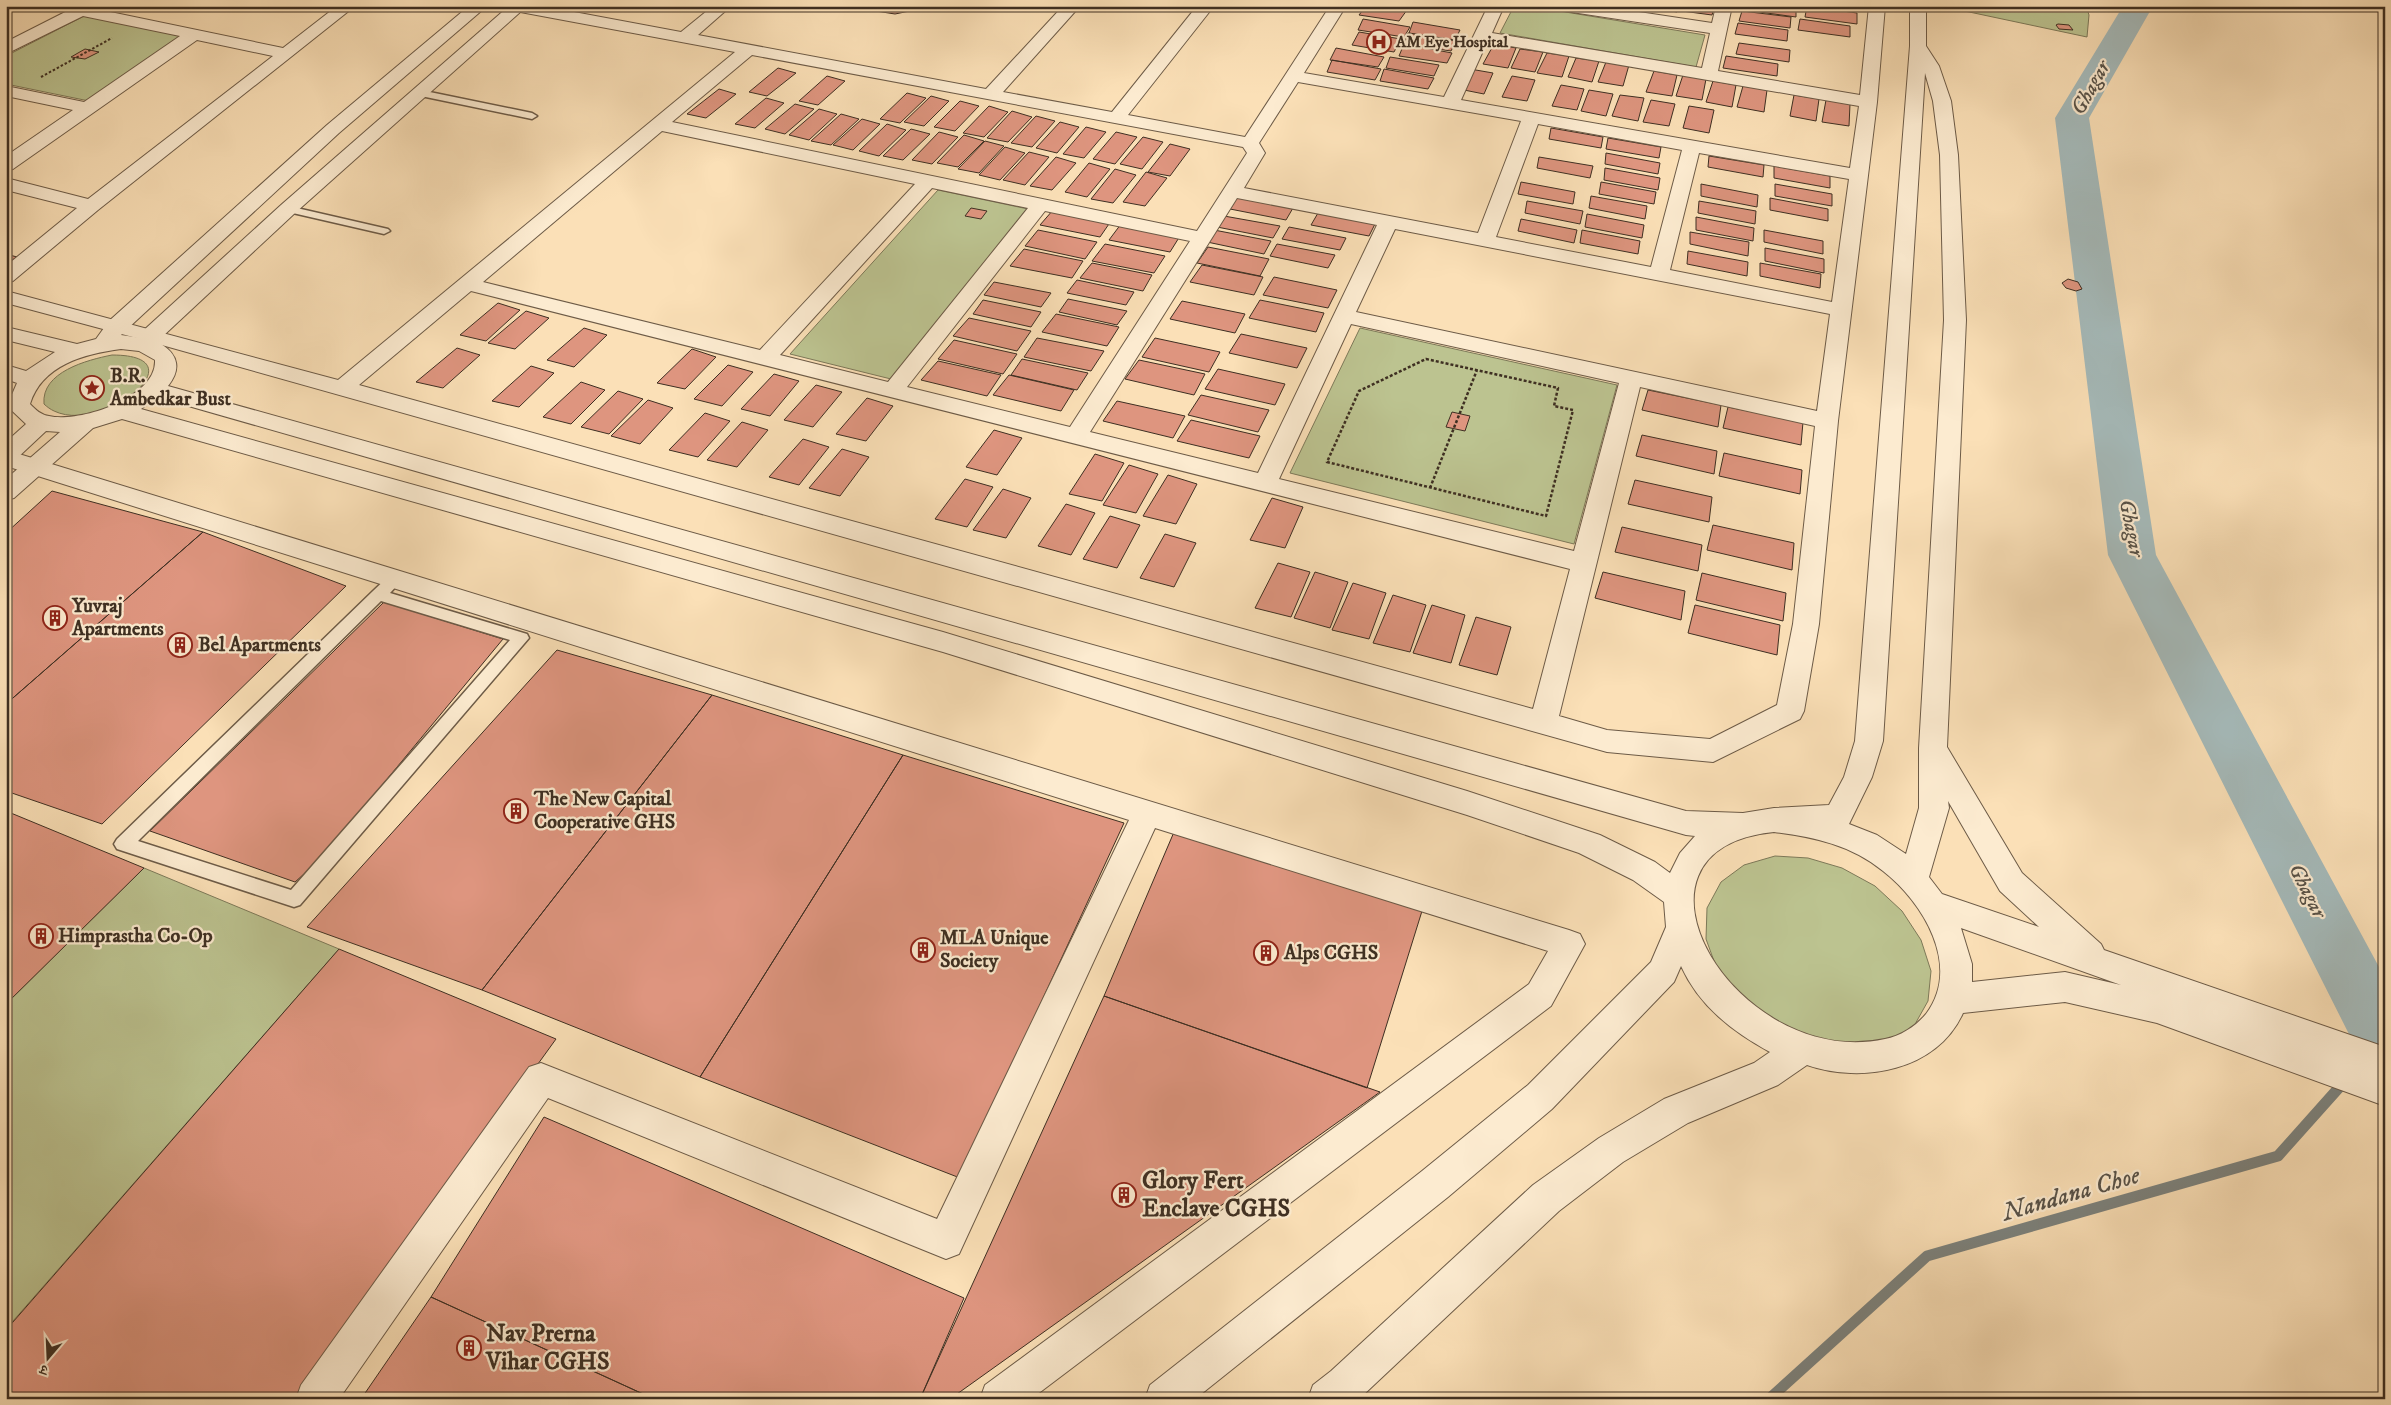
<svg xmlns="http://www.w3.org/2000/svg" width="2391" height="1405" font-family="'IM FELL DW Pica','Noto Serif Devanagari',serif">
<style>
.green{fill:#bcc390;stroke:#7d7959}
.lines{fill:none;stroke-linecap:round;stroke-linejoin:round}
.stream{stroke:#7c827d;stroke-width:11}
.river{fill:#a5baba;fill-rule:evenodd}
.building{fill:#de957f;stroke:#3e2f22}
.service-casing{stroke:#6d5b47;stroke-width:3}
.minor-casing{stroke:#6d5b47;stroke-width:2}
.tertiary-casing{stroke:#6d5b47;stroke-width:2}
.path-far1{stroke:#3e2f22;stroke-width:2;stroke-dasharray:2.5 2;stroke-linecap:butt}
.path{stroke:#3e2f22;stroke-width:2.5;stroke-dasharray:3 2;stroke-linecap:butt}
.service{fill:#fcebd0;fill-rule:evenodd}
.minor{fill:#fcebd0;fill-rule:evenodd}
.tertiary{fill:#fcebd0;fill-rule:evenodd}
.labels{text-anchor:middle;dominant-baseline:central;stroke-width:4.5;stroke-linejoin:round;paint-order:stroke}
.far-poi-label{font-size:16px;font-weight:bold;fill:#3e2f22;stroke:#fcebd0;text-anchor:start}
.poi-label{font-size:20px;font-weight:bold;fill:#3e2f22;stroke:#fcebd0;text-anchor:start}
.water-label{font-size:21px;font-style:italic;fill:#585248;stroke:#fcebd0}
.near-poi-label{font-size:24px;font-weight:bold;fill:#3e2f22;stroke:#fcebd0;text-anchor:start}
.near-water-label{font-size:25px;font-style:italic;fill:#585248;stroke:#fcebd0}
</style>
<rect width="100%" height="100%" fill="#fbe0b7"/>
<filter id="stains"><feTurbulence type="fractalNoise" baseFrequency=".004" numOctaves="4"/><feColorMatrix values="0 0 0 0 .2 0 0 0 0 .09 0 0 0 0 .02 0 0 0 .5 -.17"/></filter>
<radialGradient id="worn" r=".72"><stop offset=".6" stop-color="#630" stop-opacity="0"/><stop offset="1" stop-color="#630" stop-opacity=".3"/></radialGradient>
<path class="green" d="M1514,6H1529L1705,35L1696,67L1500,33Z
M1941,6H2086L2089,15L2087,37Z
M84,16L186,36L89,101L6,84V56Z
M938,190L1028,209L891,379L790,354Z
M1360,328L1617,385L1574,544L1290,473Z
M112,355C209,355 88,447 44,404C41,372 87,360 112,355Z
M1775,856L1808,858L1842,868L1875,886L1902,911L1921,940L1931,971L1928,1001L1914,1026L1889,1043L1854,1051L1775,1029L1718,972L1706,939L1707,908L1721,882L1744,865Z
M144,868L339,949L6,1329V1004Z"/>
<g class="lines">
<path class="stream" d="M2370,1053L2383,1038
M1769,1399L1927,1256L2278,1156L2344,1082"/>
<path class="river" d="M2123,6H2153L2089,118L2156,555L2385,978V1071L2363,1062L2108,555L2055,118Z"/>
</g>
<path class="building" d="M844,6H934L895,14Z
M1366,6H1382L1407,10L1399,21L1359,15Z
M1654,6H1679L1677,12L1653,8Z
M1683,6H1701L1714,8L1712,15L1682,11Z
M1746,6L1796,7V17L1745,10Z
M1807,6L1857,13V24L1805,17Z
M1742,11L1791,17L1790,28L1739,21Z
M1363,19L1410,27L1404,37L1358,30Z
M1800,19L1850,26V37L1798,30Z
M1413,22L1460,30L1455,40L1409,33Z
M1738,23L1788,30L1787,41L1735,34Z
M2058,24L2069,25L2073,30L2059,29L2056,25Z
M1359,32L1401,39L1394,52L1352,45Z
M1408,33L1456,41L1451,51L1404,44Z
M1739,43L1790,50L1789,62L1736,54Z
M1404,44L1452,53L1447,63L1399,56Z
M1494,44L1516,48L1508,68L1483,64Z
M1336,48L1384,57L1378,67L1330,60Z
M85,49L99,52L85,59L71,57Z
M1520,49L1543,52L1535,72L1511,68Z
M1547,53L1569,56L1562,77L1537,73Z
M1726,56L1778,64L1777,76L1723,68Z
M1390,57L1439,65L1434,76L1386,68Z
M1576,58L1599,61L1592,82L1568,77Z
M1332,60L1381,69L1375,80L1327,72Z
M1606,62L1629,65L1623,86L1598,82Z
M778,68L796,73L767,96L749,92Z
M1384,69L1434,78L1428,89L1380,81Z
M1470,69L1493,73L1484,94L1459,89Z
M1654,71L1677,75L1672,96L1646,92Z
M1683,75L1706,79L1702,100L1676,96Z
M827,76L845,81L818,105L799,101Z
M1512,76L1535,80L1527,101L1502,97Z
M1713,81L1736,85L1732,107L1706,102Z
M1561,85L1584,89L1577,110L1552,106Z
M1743,86L1767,90L1764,112L1737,107Z
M719,89L736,94L706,118L687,114Z
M1589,90L1613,94L1606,116L1581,111Z
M907,93L926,98L900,123L880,119Z
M1620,95L1644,98L1638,121L1612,116Z
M1794,95L1819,99L1816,121L1790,116Z
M931,96L949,101L924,126L904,122Z
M766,98L784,103L755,128L735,124Z
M1651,100L1675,104L1669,126L1643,122Z
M1826,100L1850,104L1849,126L1822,122Z
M960,101L979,106L955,131L934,127Z
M795,104L814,109L785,134L765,129Z
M989,106L1008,112L984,137L963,133Z
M1689,106L1714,110L1709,133L1683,128Z
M819,109L837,114L809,140L789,135Z
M1012,111L1032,117L1008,142L987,138Z
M841,114L859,119L831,145L811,141Z
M1036,116L1055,121L1032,147L1011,143Z
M862,119L880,124L853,150L833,145Z
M1060,122L1079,127L1057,153L1036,148Z
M887,124L906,130L879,156L859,151Z
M1086,127L1106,132L1084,158L1063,154Z
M1551,128L1603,137L1601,148L1549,139Z
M911,129L930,134L903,160L883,156Z
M939,132L958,137L932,164L912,160Z
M1116,132L1137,137L1115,164L1093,159Z
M964,135L984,141L958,167L937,163Z
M1143,137L1163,142L1142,169L1120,164Z
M1608,138L1661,147L1659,158L1606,149Z
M985,141L1004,146L979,173L958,169Z
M1170,144L1190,149L1170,176L1148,172Z
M1005,147L1025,153L1000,180L979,175Z
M1029,152L1049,157L1025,185L1003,180Z
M1606,153L1660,163L1658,174L1605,164Z
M1709,156L1764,165L1763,177L1708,167Z
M1056,157L1076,163L1052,190L1030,186Z
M1539,157L1593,166L1590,178L1537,168Z
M1089,163L1110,169L1087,197L1065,192Z
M1774,166L1830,176V188L1774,178Z
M1605,168L1660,178L1658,190L1604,180Z
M1115,169L1136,175L1113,203L1091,199Z
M1146,172L1167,178L1145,206L1123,202Z
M1521,182L1575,192L1573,204L1518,194Z
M1601,182L1656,192L1654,204L1599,194Z
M1701,184L1758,195L1757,207L1701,196Z
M1775,184L1832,194V206L1775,196Z
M1591,196L1647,206L1645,219L1589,208Z
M1237,197L1293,208L1286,220L1230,209Z
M1770,198L1828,209V221L1770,210Z
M1527,201L1583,211L1580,224L1525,213Z
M1699,201L1756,211L1755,224L1698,213Z
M971,208L987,211L981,219L965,216Z
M1053,210L1111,221L1100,237L1040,225Z
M1318,213L1375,224L1369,236L1311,225Z
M1587,214L1644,225L1642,238L1585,227Z
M1224,216L1280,226L1273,238L1217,227Z
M1696,217L1754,228L1753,241L1696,230Z
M1521,219L1577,230L1574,243L1518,231Z
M1121,224L1180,236L1170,252L1109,240Z
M1289,227L1346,238L1340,250L1282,239Z
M1038,230L1097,242L1085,259L1025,246Z
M1214,230L1271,241L1264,254L1207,242Z
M1582,230L1640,241L1638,254L1580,243Z
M1764,230L1823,241V254L1764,242Z
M1690,232L1749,242L1748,256L1690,244Z
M1105,244L1165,256L1154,273L1092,261Z
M1277,244L1335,255L1328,268L1270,256Z
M1208,247L1269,259L1260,276L1197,263Z
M1765,248L1824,259V273L1765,261Z
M1024,249L1083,261L1072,278L1010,266Z
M1688,251L1748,262L1747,276L1687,264Z
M6,254L17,257L6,264Z
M1092,263L1152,275L1143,291L1080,278Z
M1760,263L1821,274L1820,288L1760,276Z
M1202,265L1263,277L1254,295L1190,282Z
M1274,277L1337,290L1328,308L1263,295Z
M2068,279L2078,282L2082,289L2076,291L2066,288L2062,283Z
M1077,280L1134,292L1126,305L1067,293Z
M994,282L1051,293L1041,307L984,295Z
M1068,299L1127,311L1117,325L1059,312Z
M983,300L1041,312L1031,327L973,314Z
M1260,300L1324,313L1316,332L1249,318Z
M1182,301L1245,314L1235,333L1170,319Z
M498,303L520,310L486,341L460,335Z
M526,311L549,318L515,349L488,343Z
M1056,314L1119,327L1107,346L1042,332Z
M969,318L1031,331L1017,351L953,336Z
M584,328L607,335L574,367L547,360Z
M1241,334L1307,348L1297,368L1229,353Z
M1037,338L1104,351L1091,371L1024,357Z
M1155,338L1220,352L1209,372L1142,357Z
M954,340L1017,354L1003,374L938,359Z
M457,348L480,355L443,388L416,382Z
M692,349L716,357L685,389L657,383Z
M1022,359L1088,373L1077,390L1011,375Z
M1139,360L1205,374L1194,395L1125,379Z
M938,361L1001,375L987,396L921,380Z
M728,365L753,372L722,406L694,399Z
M531,366L554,373L519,407L492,401Z
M1218,369L1285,384L1275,405L1205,389Z
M774,374L799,381L770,416L741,409Z
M1009,375L1074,390L1061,411L993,395Z
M581,382L605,390L571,424L543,417Z
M816,385L842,392L813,427L784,420Z
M1648,390L1721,405L1718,427L1642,410Z
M618,391L643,399L609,434L581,427Z
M1201,395L1269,410L1258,432L1188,415Z
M867,398L893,406L866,441L836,434Z
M648,400L673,408L640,444L611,436Z
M1117,401L1185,416L1173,438L1103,421Z
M1728,407L1803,422L1801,445L1723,428Z
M1452,412L1470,416L1465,431L1446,427Z
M705,413L730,421L698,457L669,450Z
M1191,420L1260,436L1249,458L1177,441Z
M742,422L768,430L737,467L707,460Z
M994,430L1022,438L997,475L966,467Z
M1642,435L1717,451L1714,474L1636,456Z
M803,439L829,447L799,485L769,477Z
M842,449L869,457L840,496L809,488Z
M1724,453L1802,470L1800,494L1719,476Z
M1095,454L1124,463L1102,501L1069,494Z
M1129,465L1158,474L1136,513L1103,505Z
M1168,475L1197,484L1176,524L1143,516Z
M965,479L993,487L967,527L935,519Z
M1635,480L1712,497L1709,522L1628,504Z
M1003,489L1031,498L1006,538L973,530Z
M52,491L203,532L6,704V533Z
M1272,498L1303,507L1285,548L1250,540Z
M1066,504L1095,513L1071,555L1038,546Z
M1110,516L1140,525L1117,568L1083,559Z
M1713,525L1794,543L1792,570L1707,550Z
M1622,527L1702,545L1698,571L1615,552Z
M203,532L346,586L102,824L6,791V704Z
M1165,534L1196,543L1174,587L1140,578Z
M1278,563L1310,572L1291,617L1255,608Z
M1315,572L1348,582L1330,628L1294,618Z
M1603,572L1685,591L1681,620L1595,598Z
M1702,573L1786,593L1783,621L1696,600Z
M1353,583L1386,593L1369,639L1332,630Z
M1393,595L1426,605L1410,652L1373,643Z
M384,602L503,639L321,859L295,882L150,831Z
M1432,605L1465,615L1451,663L1413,653Z
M1695,605L1780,625L1777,655L1688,633Z
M1476,617L1511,627L1497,675L1459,665Z
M557,650L712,695L482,990L307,927Z
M712,695L903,755L700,1077L482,990Z
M903,755L1124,823L960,1178L700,1077Z
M6,811L144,868L6,1004Z
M1174,832L1422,911L1367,1088L1104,996Z
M339,949L556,1039L296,1399H6V1330Z
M1104,996L1380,1092L950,1399H920Z
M544,1117L964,1298L920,1399H654L431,1297Z
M431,1297L654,1399H361Z"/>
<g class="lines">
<defs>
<path id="service" d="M420,90L532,113L537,116L532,119L416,95L415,93Z
M288,206L388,229L390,231L384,234L284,211V207Z
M395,574L400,575L403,579L390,593L527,634L529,638L300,905L294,907L117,849L114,844L117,839L373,591L390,575ZM381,601L510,640L291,890L138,841Z"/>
<path id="minor" d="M77,6H98L96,9L283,48L337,6H355L98,210L13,281L6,283V266L77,208L6,190V178L88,199L273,56L197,40L13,169L6,171V156L73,110L6,96V86L84,102L180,36L83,16L6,54V42Z
M507,6H542L681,32L713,6H731L698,35L986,89L1063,6H1080L1003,92L1112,112L1197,6H1214L1128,115L1245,137L1330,6H1346L1304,73L1444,97L1488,6H1504L1492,33L1702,68L1710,33L1565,11L1557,6H1599L1712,23L1716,6H1732L1718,71L1860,95L1869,6H1885L1877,102L1838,421L1819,624L1804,711L1800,719L1713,762L1607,752L144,340L6,303V291L338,380L735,52L515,11ZM1487,42L1859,106L1850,168L1461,100ZM752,55L1243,147L1247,153L1197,231L672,122ZM1298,82L1521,121L1478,233L1244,188L1265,153L1259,143ZM1538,124L1682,150L1651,267L1496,237ZM662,131L915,184L760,350L483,282ZM1699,153L1849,179L1832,302L1670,270ZM932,188L1028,208L888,382L780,355ZM1237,198L1377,225L1258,473L1090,432ZM1045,211L1190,241L1070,427L907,387ZM1395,229L1830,314L1817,411L1356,312ZM471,291L1570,569L1533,709L359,385ZM1351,324L1619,383L1574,551L1279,479ZM1640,387L1815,426L1793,624L1777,705L1710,739L1607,730L1559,716Z
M6,450L1569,930L1580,934L1585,944L1551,1006L1031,1399H980L985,1385L1529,984L1548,951L1155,828L959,1254L946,1259L548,1098L339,1399H296L301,1385L529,1067L541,1063L937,1219L1129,820L6,466Z"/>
<path id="tertiary" d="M469,6H487L339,133L125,331L121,335L141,338L144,330L281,205L509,6H527L295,213L162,337L161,344C179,355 181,370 168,386L1686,811L1743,813L1774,808L1829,805L1844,777L1855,741L1910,46V6H1926V46L1939,66L1951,101L1958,155L1966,320L1947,747L2022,873L2101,944L2104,950L2385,1047V1106L2157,1023L2065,1002L1963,1013C1937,1071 1862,1084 1807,1065L1778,1085L1688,1123L1623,1162L1559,1211L1359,1399H1308L1313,1385L1331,1371L1533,1185L1599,1138L1664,1099L1754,1063L1770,1052C1733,1032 1699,1006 1681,966L1674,982L1552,1109L1448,1197L1195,1399H1145L1150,1385L1422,1171L1528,1085L1651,962L1666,927L1664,902L1633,880L1579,853L1467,815L943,652L122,419L93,428L14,498L6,500V479L60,432L46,431L14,461L6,463V442L26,424L7,406L17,383L6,379V365L26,371L55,352L6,340V327L77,344L96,339L109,321L327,125ZM1925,73L1933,101L1940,155L1944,320L1919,748V808L1906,854L1877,835L1849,824L1872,777L1883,741ZM121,349L139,351L155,360C157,398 79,423 49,416C41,415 36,410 30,404C42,365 84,354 121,349ZM157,397L1686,835L1695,836L1680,853L1670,873L1655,862L1600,835L1467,791L943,632L141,409ZM1948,801L2000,891L2039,927L1942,894L1929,877L1949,808ZM1774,832C1814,837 1851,845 1883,871C1923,902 1962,966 1926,1014C1916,1026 1901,1036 1885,1039C1736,1071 1603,849 1774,832ZM1961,928L2121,985L2065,972L1972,982V964Z"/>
</defs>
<use href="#service" class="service-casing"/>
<use href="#minor" class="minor-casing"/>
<use href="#tertiary" class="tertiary-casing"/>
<path class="path-far1" d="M41,77L112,38"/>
<path class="path" d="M1426,359L1558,388L1554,406L1573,410L1546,516L1327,462L1359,391Z
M1430,488L1477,370"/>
<use href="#service" class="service"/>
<use href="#minor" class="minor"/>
<use href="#tertiary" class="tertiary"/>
</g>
<defs>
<symbol id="hospital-ring" viewBox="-11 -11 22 22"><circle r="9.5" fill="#fcebd0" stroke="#8f2418" stroke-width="1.5"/><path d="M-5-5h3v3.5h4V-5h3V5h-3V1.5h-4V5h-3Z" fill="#8f2418"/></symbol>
<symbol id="sight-ring" viewBox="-11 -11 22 22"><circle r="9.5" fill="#fcebd0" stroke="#8f2418" stroke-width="1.5"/><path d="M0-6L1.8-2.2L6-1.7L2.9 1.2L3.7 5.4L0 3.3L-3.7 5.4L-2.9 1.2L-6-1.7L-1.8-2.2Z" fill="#8f2418"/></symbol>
<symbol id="building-ring" viewBox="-11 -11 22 22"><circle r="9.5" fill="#fcebd0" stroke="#8f2418" stroke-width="1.5"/><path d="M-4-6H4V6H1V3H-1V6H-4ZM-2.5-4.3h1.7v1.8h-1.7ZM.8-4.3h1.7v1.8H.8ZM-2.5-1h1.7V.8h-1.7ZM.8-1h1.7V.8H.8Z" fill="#8f2418"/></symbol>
</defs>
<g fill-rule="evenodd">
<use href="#hospital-ring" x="1365" y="28" width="28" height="28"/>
<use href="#sight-ring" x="78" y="374" width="28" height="28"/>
<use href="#building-ring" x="41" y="604" width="28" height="28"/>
<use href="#building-ring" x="166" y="631" width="28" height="28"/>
<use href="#building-ring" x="502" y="797" width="28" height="28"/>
<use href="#building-ring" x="27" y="922" width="28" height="28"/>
<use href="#building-ring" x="909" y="936" width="28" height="28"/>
<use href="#building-ring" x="1252" y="939" width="28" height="28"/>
<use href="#building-ring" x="1110" y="1181" width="28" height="28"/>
<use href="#building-ring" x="455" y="1334" width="28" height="28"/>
</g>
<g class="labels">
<g class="far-poi-label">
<text x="1396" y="42">AM Eye Hospital</text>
</g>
<g class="poi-label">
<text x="110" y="376">B.R.<tspan x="110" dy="23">Ambedkar Bust</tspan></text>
<text x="72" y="606">Yuvraj<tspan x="72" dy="23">Apartments</tspan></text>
<text x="198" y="645">Bel Apartments</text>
<text x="534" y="799">The New Capital<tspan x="534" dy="23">Cooperative GHS</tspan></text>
<text x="58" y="936">Himprastha Co-Op</text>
<text x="940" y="938">MLA Unique<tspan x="940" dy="23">Society</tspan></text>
<text x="1284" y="953">Alps CGHS</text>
</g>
<g class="water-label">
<text transform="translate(2091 88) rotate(-61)">Ghagar</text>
<text transform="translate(2131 528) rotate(79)">Ghagar</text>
<text transform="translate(2307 891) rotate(63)">Ghagar</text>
</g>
<g class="near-poi-label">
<text x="1142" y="1181">Glory Fert<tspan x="1142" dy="28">Enclave CGHS</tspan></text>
<text x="486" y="1334">Nav Prerna<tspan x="486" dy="28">Vihar CGHS</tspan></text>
</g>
<g class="near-water-label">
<text transform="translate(2071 1194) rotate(-16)">Nandana Choe</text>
</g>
</g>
<rect width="2391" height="1405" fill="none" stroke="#fbe0b7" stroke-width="25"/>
<rect x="8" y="8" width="2376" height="1390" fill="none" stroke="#3e2f22" stroke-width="2.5"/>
<rect x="12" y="12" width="2366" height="1380" fill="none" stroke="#3e2f22"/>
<g transform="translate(48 1358) rotate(199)" stroke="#fcebd0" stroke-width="4" paint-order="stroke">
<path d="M0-4L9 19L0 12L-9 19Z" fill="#3e2f22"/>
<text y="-8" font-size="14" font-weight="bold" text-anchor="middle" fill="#3e2f22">उ</text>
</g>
<rect width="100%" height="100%" filter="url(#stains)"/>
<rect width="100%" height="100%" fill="url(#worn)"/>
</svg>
